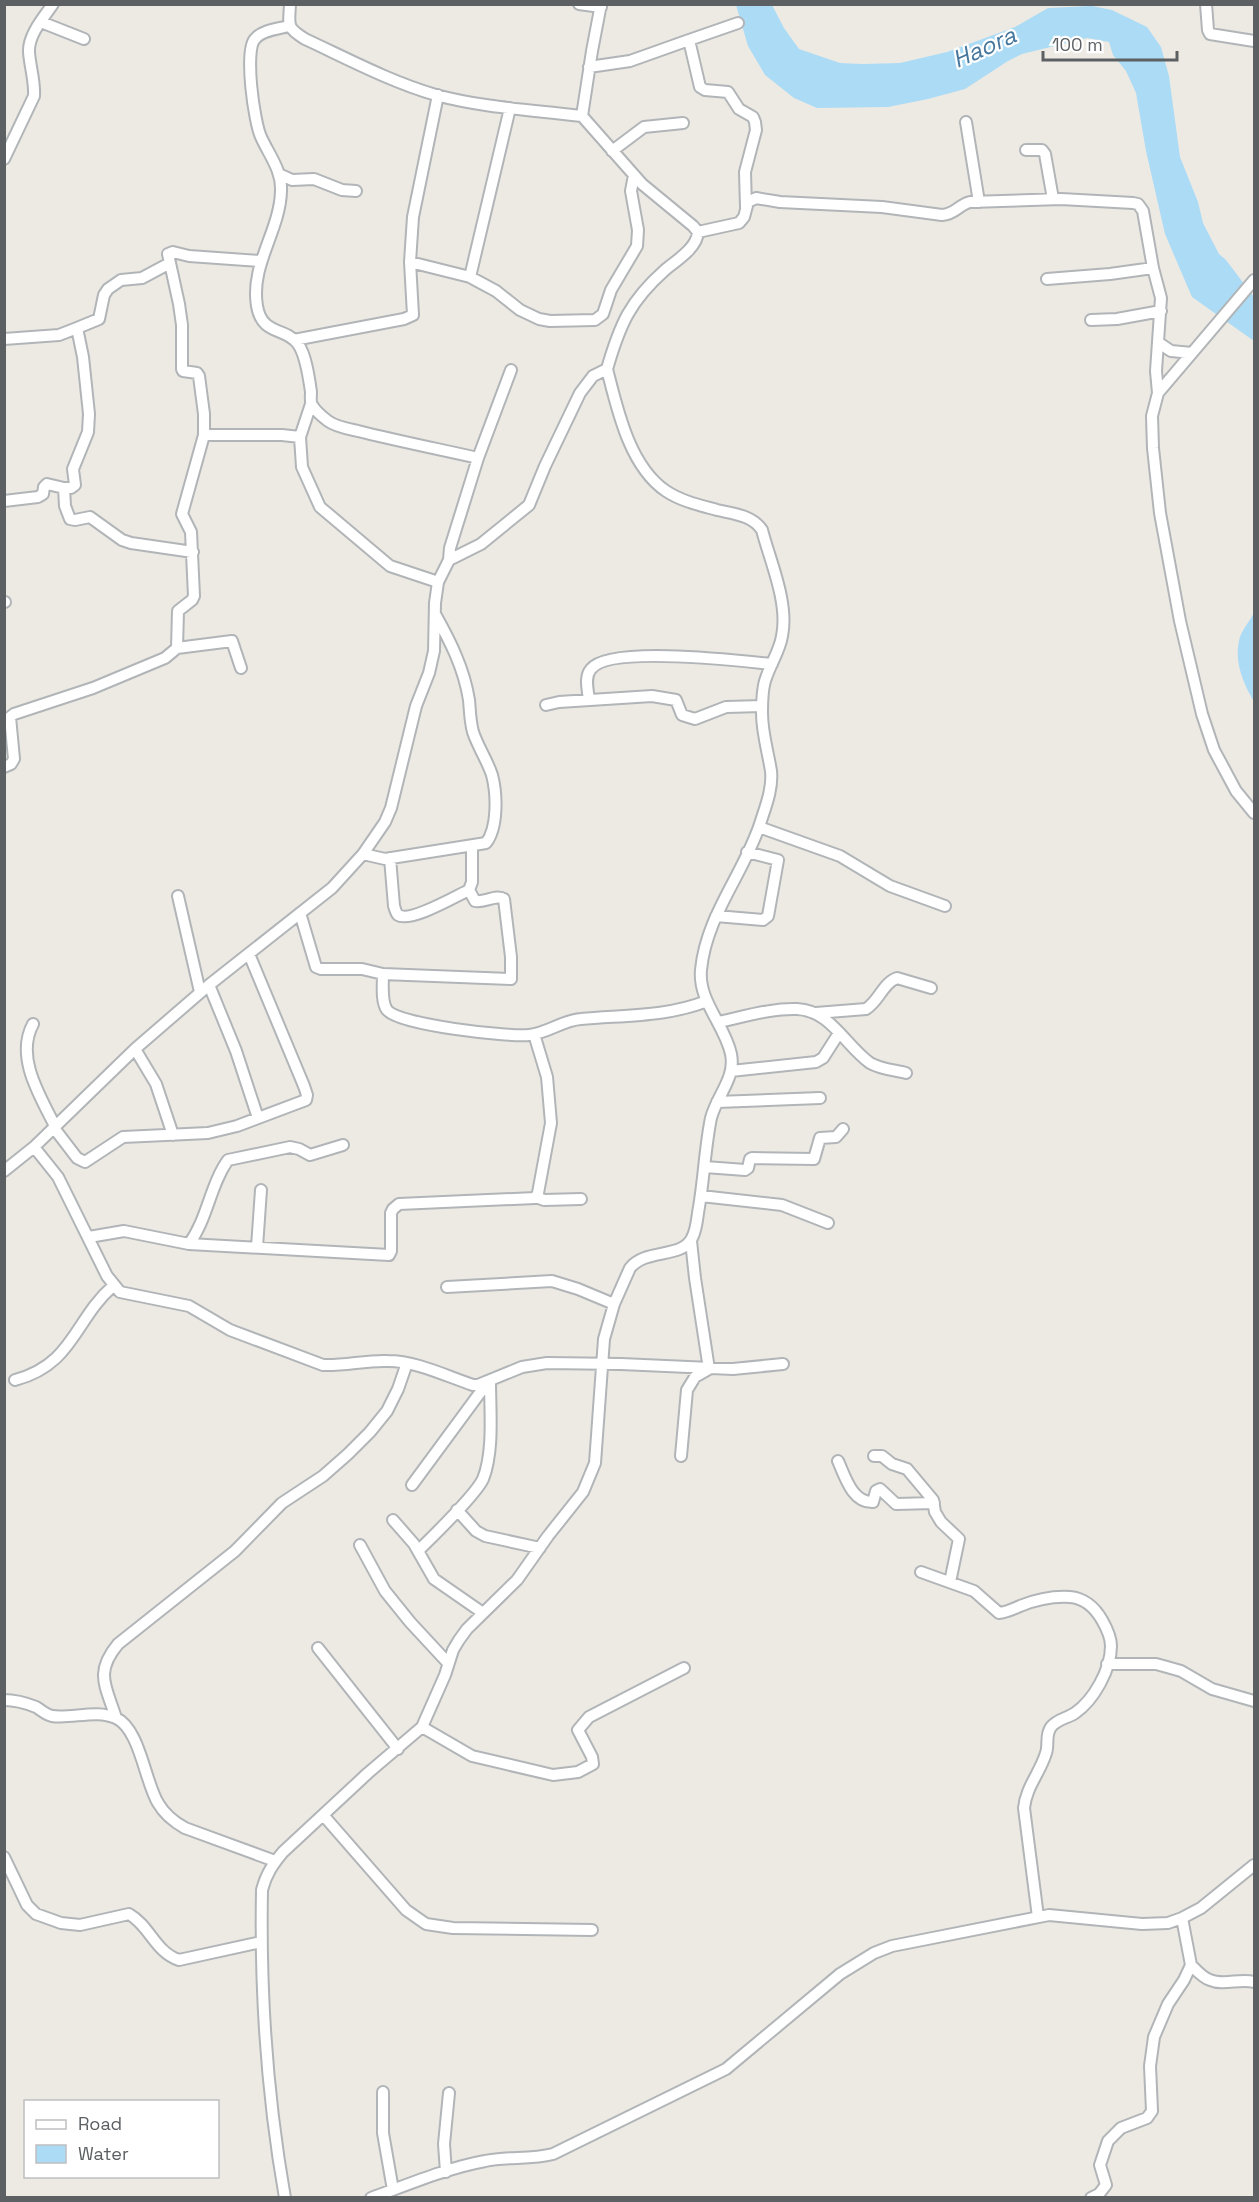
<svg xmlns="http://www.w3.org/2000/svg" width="1259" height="2202" font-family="'Space Grotesk',sans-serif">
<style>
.water{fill:#acdbf5}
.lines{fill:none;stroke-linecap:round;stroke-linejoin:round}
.minor-casing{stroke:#b1b5b8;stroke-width:14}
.minor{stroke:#fff;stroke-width:10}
.labels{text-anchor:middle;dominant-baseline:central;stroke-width:4.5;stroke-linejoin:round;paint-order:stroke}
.water-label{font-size:24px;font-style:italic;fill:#47779d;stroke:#fff}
</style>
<rect width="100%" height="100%" fill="#edeae4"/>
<path class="water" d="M736,5H772L784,28L799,49L840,63L862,64L900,63L947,52L1015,27L1048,8L1092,6L1112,10L1147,27L1161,47L1169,76L1180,157L1198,202L1203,223L1219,254L1226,260L1254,297V341L1192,297L1165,234L1146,151L1136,93L1126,71L1113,55L1109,42L1087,38L1022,54L1008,61L965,89L928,99L888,107L817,108L794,98L765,75L748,46Z
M1254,612V702C1243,682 1233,661 1240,637C1243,628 1251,620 1254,612Z"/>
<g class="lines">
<defs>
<path id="minor" d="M579,4L601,7
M1206,4L1208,30L1210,34L1254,41
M41,22L84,39
M289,26C278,29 262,30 255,39C244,50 254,122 261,137C269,155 282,170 281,191C280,231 250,265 257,306C262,336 286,327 298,344C306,355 309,378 311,392C311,396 310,402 312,405C315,410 324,418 328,421C336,427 349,429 358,431C398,441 438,449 478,458
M689,40L738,23
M589,67L630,61L689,40L700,87L705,90L728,92L739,109L753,117L755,122L756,130L745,172L746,207
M582,116L592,51L601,4
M966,122L979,202
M1026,150H1042L1045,154L1053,199
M612,151L644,127L683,123
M4,159L34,96C35,81 30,67 29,52C28,35 44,17 53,4
M279,174L292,180L314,179L342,190L356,191
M698,232L739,223L744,217L748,202L756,198L780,202L882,207L942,215C956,214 958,205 970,202L1061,199L1133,203L1138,204L1143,211L1153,268L1161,298L1156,371L1158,393
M410,262L470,277L496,291L520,310L539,319L550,321L595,320L603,314L611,290L637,246L638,230L631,191L634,175
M470,277L510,108
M1047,279L1110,274L1153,268
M1254,280L1158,393L1152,416L1153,448L1160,513L1180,621L1202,714L1214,750L1236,791L1254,813
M1091,320L1117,319L1161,311
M77,328L99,319L104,295L108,289L121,280L142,278L170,263
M4,339L59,335L77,328L83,357L89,414L88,432L73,469L75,485L71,488H64
M294,340L404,319L413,315L410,262L413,217L438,95
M1159,343L1171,351L1192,353
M204,435V414L199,376L197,373L183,371L182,369V325L179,304L168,254L173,252L189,256L260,261
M300,437L311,404
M4,501L38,497L43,494L44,487L47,484L64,488L65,506L70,519L75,520L90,517L122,540L131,543L193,552
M449,560L450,548L478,458L511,370
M4,602H5
M177,648L232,641L241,668
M589,700C588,690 584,677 591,669C609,645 742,661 772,664
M546,705L559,702L652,696L676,700L682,715L695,719L726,707L762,706
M4,767L11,764L14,759L10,717L14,714L93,688L165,658L177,648L178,611L192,600L194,596L191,532L182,514L204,435H282L300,437L302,467L320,507L390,566L438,582
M759,827L840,856L890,886L945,906
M363,854L385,859L486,843C498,828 497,794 492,775C487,760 478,747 473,732C470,721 470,711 469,700C464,668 450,641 435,614
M390,858L394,906C395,909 396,913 398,915C410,923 456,896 469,890L472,882V846
M178,896L200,992
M300,913L316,967L321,969H362L383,974C383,984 381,1002 387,1010C399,1025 507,1037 529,1035C548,1033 563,1020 581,1019C625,1015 666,1017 707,1001
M716,916L763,920L768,916L778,860L747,852
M383,974L511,979V957L504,899C496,894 485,903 475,901L469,890
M209,985L236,1051L258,1118
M816,1013L866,1009C879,1001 883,983 897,978L931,988
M718,1022C743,1017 771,1008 797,1009C830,1010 845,1045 870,1063C880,1069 894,1070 906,1073
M33,1024C15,1057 40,1096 55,1126
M135,1049L156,1084L173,1135
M731,1071L816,1062L823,1058L839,1033
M717,1102L820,1098
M54,1128L77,1158L85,1162L123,1137L208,1133L237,1126L306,1100L307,1095L304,1086L249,954
M34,1147L58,1177L107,1276L120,1292L189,1306L230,1330L323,1365C345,1366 366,1360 388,1361C416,1361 446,1376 473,1385H478L522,1367L547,1363L621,1364L733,1369L783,1364
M705,1167L745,1170L748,1168L750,1159L752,1158L814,1159L820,1138L836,1137L843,1129
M4,1171L34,1147L135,1049L209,985L332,888L363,854L385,822L391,808L416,706L429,673L434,651L435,603L438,582L449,560L481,544L529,505L545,466L580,393L593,376L607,369C620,324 630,301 665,270C677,260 697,248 698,232L693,226L642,184L582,116C534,110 484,108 436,95C391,82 348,59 305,39C286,27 289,26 290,4
M701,1196L782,1205L828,1223
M536,1197L544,1200L581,1199
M89,1237L124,1231L189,1244L389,1255L391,1251V1213L393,1209L399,1204L535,1198L538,1193L551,1123L547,1077L534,1034
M189,1244C208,1218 210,1185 228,1160L290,1147L299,1149L310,1155L343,1145
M257,1247L261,1190
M447,1287L552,1281L578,1289L614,1304
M15,1380C74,1364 74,1320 113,1286
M681,1456L687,1390L695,1377L709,1369L695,1278L691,1241
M874,1456H882L892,1464L907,1469L933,1500L935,1512L941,1522L959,1539L950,1582
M838,1461C845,1476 852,1503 873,1502L876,1491L880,1489L896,1504L934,1503
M412,1485L482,1390L483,1384
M457,1510L476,1531L485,1536L540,1548
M393,1520L414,1544L434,1579L483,1613
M360,1545L385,1591L410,1622L448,1663
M418,1551C433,1536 475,1496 483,1479C494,1452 490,1410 490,1381
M921,1572L974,1591L999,1613C1008,1612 1013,1609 1020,1606C1035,1600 1054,1596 1070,1597C1084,1598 1095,1608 1102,1620C1106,1627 1111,1637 1111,1646C1111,1669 1094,1700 1075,1713C1068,1718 1057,1719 1051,1727C1045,1735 1049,1745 1046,1753C1040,1773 1026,1787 1024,1808L1038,1917
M318,1648L398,1749
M1107,1664H1156L1167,1667L1181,1671L1212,1689L1254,1701
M4,1700C15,1700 26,1703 36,1707C41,1710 46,1715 52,1716C72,1719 96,1709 116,1718C140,1729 145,1782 158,1803C165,1815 174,1822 185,1828L275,1861
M116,1718C106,1686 94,1673 118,1644L235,1551L282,1503L323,1476L348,1454L370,1432L387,1411L398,1389L407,1363
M422,1727L472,1756L553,1775L578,1772L593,1764L592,1757L578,1730L589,1717L684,1668
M324,1816L406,1910L426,1924L453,1928L592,1930
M4,1857L27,1905L36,1914L61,1923L80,1925L129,1914C150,1926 155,1952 179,1960L261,1942
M1191,1965C1196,1970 1203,1978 1210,1980C1224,1986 1240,1978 1254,1982
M383,2092V2133L393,2190
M446,2172L444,2144L449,2093
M285,2198C267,2096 260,1993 262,1890C266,1874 273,1864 283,1852L368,1773L422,1727L445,1675L453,1650L459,1640L467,1629L517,1580L548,1536L583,1492L595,1463L604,1339L614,1304L630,1268C646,1248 682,1259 692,1238C697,1229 697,1217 699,1207C704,1178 705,1147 711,1118C717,1095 736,1078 731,1054C725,1025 698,1001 701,970C706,916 743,875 760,824C765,808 773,789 771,771C768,752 762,733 762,713C762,702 762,688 766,678C771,663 780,650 782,636C789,603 770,561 762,530C752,515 734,514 717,510C699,505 681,501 666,491C629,466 617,408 607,369
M371,2198C407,2185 447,2168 485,2161C508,2156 530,2160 553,2154L726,2069L840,1974L874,1953L892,1946L1049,1915L1142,1924L1168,1923L1182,1918L1201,1908L1254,1865
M1091,2198L1099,2194L1106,2185L1100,2165L1108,2141L1121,2128L1147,2118L1152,2111L1150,2066L1154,2037L1168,2004L1184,1980L1191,1965L1182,1918"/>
</defs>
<use href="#minor" class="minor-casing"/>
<use href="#minor" class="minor"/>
</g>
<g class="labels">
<g class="water-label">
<text transform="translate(984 47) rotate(-24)">Haora</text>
</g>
</g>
<rect width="1259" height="2202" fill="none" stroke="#5c6063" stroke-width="12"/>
<rect x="24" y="2100" width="195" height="78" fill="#ffffff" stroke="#bebfc1" stroke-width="1.5"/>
<rect x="36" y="2120" width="30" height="9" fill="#ffffff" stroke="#bebfc1" stroke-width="1.5"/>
<text x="78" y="2130" font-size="18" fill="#5c6063">Road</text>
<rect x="36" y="2145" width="30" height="18" fill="#acdbf5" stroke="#bebfc1" stroke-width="1.5"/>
<text x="78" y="2160" font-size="18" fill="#5c6063">Water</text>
<path d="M1043 51v9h134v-9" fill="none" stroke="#5c6063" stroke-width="3"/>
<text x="1052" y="51" font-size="18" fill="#5c6063" stroke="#ffffff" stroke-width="4.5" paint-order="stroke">100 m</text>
</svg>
